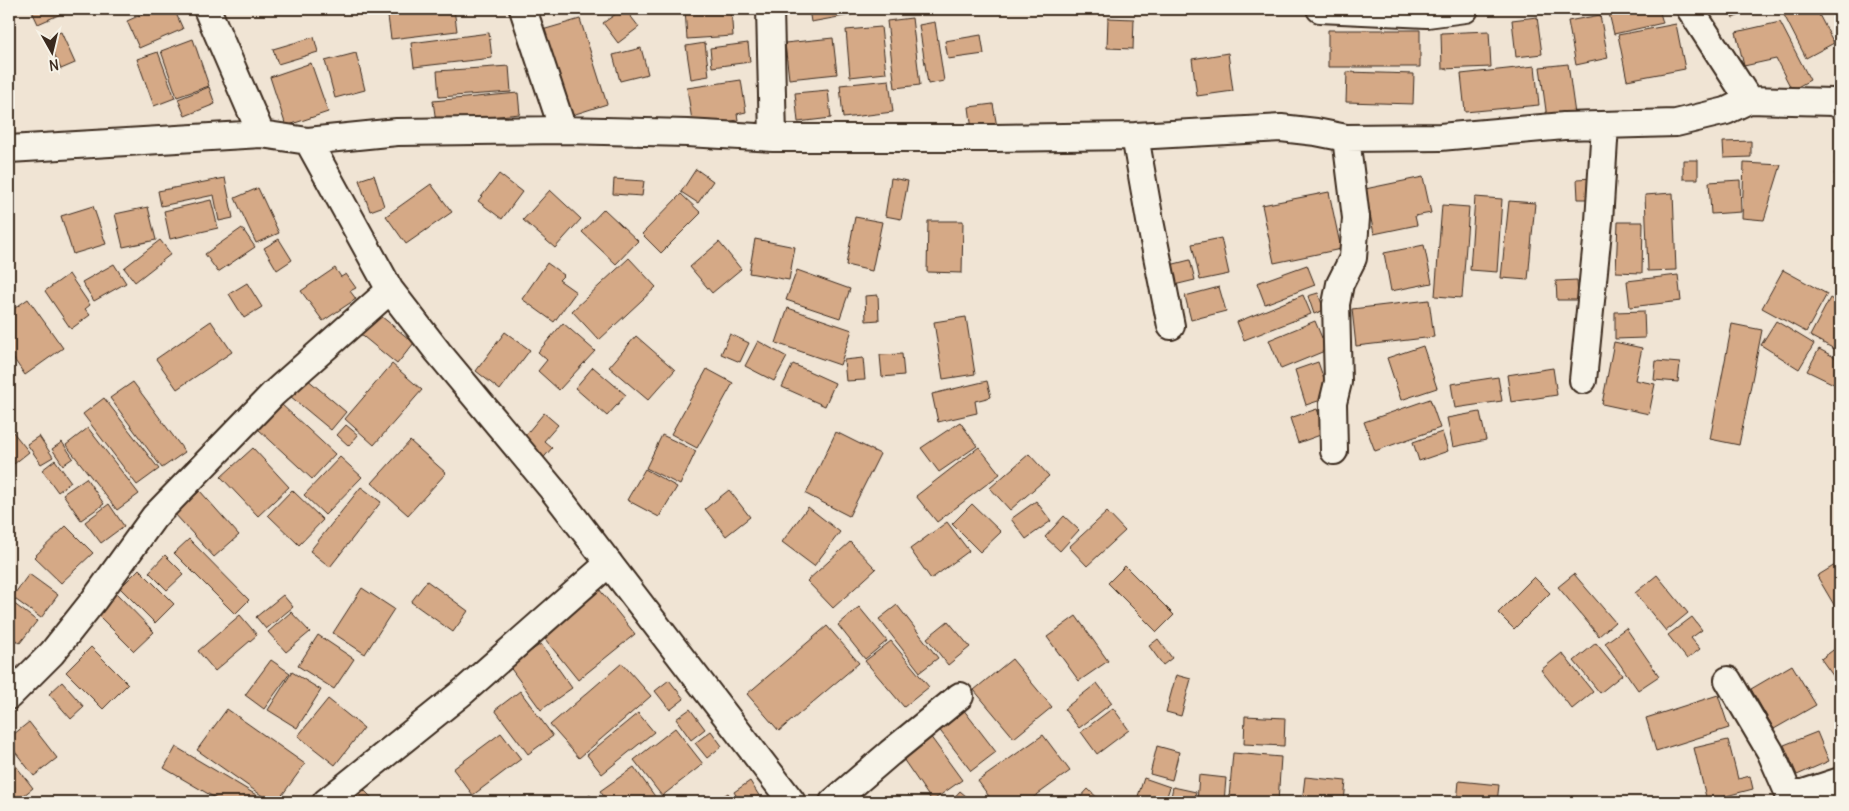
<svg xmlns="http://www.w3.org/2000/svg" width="1849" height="811" font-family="Delius,sans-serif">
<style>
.building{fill:#d5a986;stroke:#3b2a1e}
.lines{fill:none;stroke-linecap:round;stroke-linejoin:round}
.street-casing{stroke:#3b2a1e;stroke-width:30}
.street{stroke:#f7f3e8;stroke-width:26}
</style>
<rect width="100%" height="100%" fill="#f0e4d4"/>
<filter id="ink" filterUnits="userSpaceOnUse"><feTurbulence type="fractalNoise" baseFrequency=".02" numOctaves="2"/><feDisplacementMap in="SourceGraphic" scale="10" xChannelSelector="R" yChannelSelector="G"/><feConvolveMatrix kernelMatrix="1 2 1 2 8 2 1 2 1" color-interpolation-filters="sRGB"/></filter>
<g filter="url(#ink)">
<path class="building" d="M31,9H72L38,24Z
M123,9H139L125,14Z
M154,9H174L183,29L139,48L127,21Z
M387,9H454L457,31L391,39Z
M623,9H625L639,27L618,43L603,23Z
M685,9H731L733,36L687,39Z
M809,9H883L811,22Z
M884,9H911L885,13Z
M1608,9H1659L1663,23L1614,34Z
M1729,9H1755L1733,18Z
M1781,9H1816L1834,43L1806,58Z
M1600,15L1608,58L1576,65L1568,21Z
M1537,17L1542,54L1516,57L1512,20Z
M912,18L920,85L895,88L887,21Z
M1108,18L1134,19L1133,49L1107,48Z
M580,19L607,104L566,117L539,31Z
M935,22L944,81L928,84L919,25Z
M1780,22L1810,80L1792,90L1776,59L1744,66L1736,32Z
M1676,24L1685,69L1627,80L1618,35Z
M881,27L886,73L850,77L846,30Z
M1328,30H1420V67H1328Z
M1489,31L1491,67L1442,69L1441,33Z
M61,32L75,63L61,69L47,38Z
M489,33L492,58L414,67L411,43Z
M981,35L984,54L948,59L945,41Z
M314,37L318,52L278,64L273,49Z
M833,38L837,74L789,79L785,43Z
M193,39L209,86L177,97L161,51Z
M705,43L709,76L691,79L686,46Z
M748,43L750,62L712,67L710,48Z
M641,48L648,74L620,81L613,55Z
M158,52L175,98L154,106L137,59Z
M356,53L365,90L335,98L325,61Z
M1228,53L1233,91L1197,96L1192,59Z
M311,63L328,112L286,126L270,77Z
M1568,64L1575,114L1547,118L1540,67Z
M509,66L511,92L439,97L437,71Z
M1535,66L1539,105L1465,112L1461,74Z
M1347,72L1414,74L1413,104L1346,102Z
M741,80L746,112L737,114L738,120L693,127L687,88Z
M889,80L893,112L843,118L840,85Z
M209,87L215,104L185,116L178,99Z
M828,90L831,118L798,122L795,93Z
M518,93L520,114L436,122L433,101Z
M993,104L997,127L972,130L969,107Z
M1751,141V157L1724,158L1723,142Z
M1683,160H1698V179H1683Z
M1744,163L1781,165L1764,220L1742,218Z
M1840,166V179L1834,174Z
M696,169L713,181L698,203L681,192Z
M499,174L522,192L502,219L478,201Z
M374,175L384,206L370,211L359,180Z
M1423,177L1431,213L1415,216L1417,225L1374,234L1365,189Z
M225,178L233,218L219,221L214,195L161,206L158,191Z
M891,178L908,181L901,219L885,216Z
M1593,178L1594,199H1578L1577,179Z
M614,179L644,181L642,196L613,194Z
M1740,180L1741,212L1711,214L1709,182Z
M431,184L452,212L406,244L386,216Z
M258,188L279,233L256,243L235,198Z
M550,190L581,219L555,248L523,220Z
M1329,192L1341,249L1274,263L1262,205Z
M1673,193L1676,270L1648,271L1645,195Z
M681,194L701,213L661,253L642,234Z
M1475,197L1502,199L1497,272L1470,270Z
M211,200L218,228L170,239L164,211Z
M1509,201L1535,203L1528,280L1501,278Z
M1442,205L1469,207L1462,298L1435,296Z
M93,206L106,244L73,254L61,216Z
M148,207L156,240L123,247L115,214Z
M604,209L638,241L616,264L582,232Z
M855,217L882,222L872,271L846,265Z
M928,221H963L962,273L927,272Z
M1618,222H1643L1642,273L1616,272Z
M242,228L255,247L218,272L205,254Z
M1221,238L1229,274L1200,280L1192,244Z
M279,239L292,260L277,270L264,248Z
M755,239L795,247L789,280L749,273Z
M160,240L171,254L135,282L124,268Z
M719,242L741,269L712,293L690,267Z
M1424,245L1432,283L1391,291L1384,253Z
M629,258L656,287L599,340L572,311Z
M1190,260L1195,280L1170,286L1166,266Z
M547,263L564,275L559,280L576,292L554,322L522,299Z
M114,264L126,283L94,301L82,282Z
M1307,265L1315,285L1265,304L1257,283Z
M335,268L341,277L346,274L356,288L350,291L356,299L323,321L301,291Z
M797,270L850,289L840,318L786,300Z
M1783,270L1827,294L1806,332L1762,308Z
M69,274L90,305L85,309L90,315L71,329L45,291Z
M1678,275L1681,301L1630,307L1627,281Z
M1577,280L1578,300H1557L1556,281Z
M247,283L262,307L244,318L229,294Z
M1219,287L1226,311L1191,320L1185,296Z
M1318,293L1324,310L1314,314L1308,296Z
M878,295L879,320L866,321L865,296Z
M1303,295L1311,314L1244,340L1237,322Z
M1830,298L1840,304V352L1810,336Z
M28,299L63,348L25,375L9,352V312Z
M1429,300L1434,337L1356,346L1352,309Z
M788,308L852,330L840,365L776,343Z
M1644,311L1645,338L1615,339V312Z
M376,312L414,343L397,364L359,333Z
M966,317L975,374L943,379L934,322Z
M211,321L232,352L177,389L156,359Z
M1315,321L1327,350L1281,369L1269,340Z
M1776,321L1814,344L1799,369L1761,345Z
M563,323L595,351L559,390L538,371L547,360L538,352Z
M1732,324L1762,330L1739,445L1710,439Z
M505,332L530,350L500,390L476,371Z
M730,334L749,343L740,362L721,354Z
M636,336L675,370L648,400L609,367Z
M758,341L787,357L774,381L745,366Z
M1614,342L1642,348L1635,380L1655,384L1649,414L1602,404Z
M1423,346L1437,388L1401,400L1387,358Z
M1819,349L1840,360V387L1807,371Z
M902,354L904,375L882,377L880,355Z
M863,358L865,380L846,381L844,360Z
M1656,361L1680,363L1678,382L1654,380Z
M1318,362L1330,397L1306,405L1295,370Z
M392,364L422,390L374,445L345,419Z
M793,364L835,383L825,406L782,387Z
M593,367L626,395L607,416L575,388Z
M1553,368L1557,395L1511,402L1507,375Z
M707,369L733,383L697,448L671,434Z
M1498,377L1502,401L1455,408L1451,384Z
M306,378L346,412L331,430L290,396Z
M987,381L991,397L975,401L977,413L938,422L932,394Z
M133,382L185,452L162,468L110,398Z
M104,398L159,469L137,485L83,414Z
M1430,399L1440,428L1375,451L1364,422Z
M281,404L335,454L312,479L258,429Z
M1317,409L1326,433L1298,443L1290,418Z
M1480,412L1486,440L1453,447L1447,418Z
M544,413L558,425L544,441L552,448L539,463L518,444Z
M960,422L977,446L939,472L921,448Z
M346,425L358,435L349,446L337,435Z
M88,428L139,494L117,510L66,445Z
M13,432L29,452L14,464L9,456V435Z
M836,432L880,454L849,516L806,494Z
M1442,432L1448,451L1419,461L1413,442Z
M662,435L696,451L680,485L646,468Z
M39,436L53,457L41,464L27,444Z
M410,441L446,473L408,515L372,483Z
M62,442L73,458L63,465L52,449Z
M979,447L1000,474L937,522L916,496Z
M253,448L289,487L258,516L221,477Z
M1029,454L1049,476L1010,510L990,488Z
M340,457L362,477L325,515L304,495Z
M55,460L71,482L58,492L42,470Z
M645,469L677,487L659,517L627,500Z
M86,478L104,504L81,520L63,494Z
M361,487L381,502L330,567L310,551Z
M292,490L323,520L299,545L268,515Z
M729,490L750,517L726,536L705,509Z
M200,491L239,535L214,557L174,513Z
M1036,501L1051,521L1026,539L1011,519Z
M109,504L124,526L101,543L85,522Z
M972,504L1001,532L980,552L952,524Z
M808,507L840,532L814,566L782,542Z
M1107,512L1125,531L1087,566L1069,547Z
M1064,516L1079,530L1060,551L1045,537Z
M947,522L969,551L931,579L910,549Z
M66,526L93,553L61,583L34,557Z
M189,539L249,600L235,614L174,553Z
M850,542L876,569L833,608L807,581Z
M165,555L184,574L167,590L149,572Z
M1840,562V615L1817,576Z
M1125,566L1174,615L1157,632L1108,583Z
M139,569L174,604L155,623L120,588Z
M29,574L58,595L41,618L12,597Z
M1574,574L1615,622L1599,636L1558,587Z
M1657,575L1688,613L1666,631L1635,593Z
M1534,577L1550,593L1514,629L1498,613Z
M427,581L468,611L453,632L411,602Z
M362,588L394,609L365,654L333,633Z
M599,589L635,634L578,680L541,634Z
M116,593L154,632L134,651L96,613Z
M283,595L293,607L266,629L256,617Z
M9,600L37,621L20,643L9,635Z
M897,605L938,658L920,672L879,619Z
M859,607L887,641L865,659L838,625Z
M291,612L310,632L286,652L268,632Z
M240,615L257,635L215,671L198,651Z
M1076,616L1108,661L1079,681L1047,637Z
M1692,617L1702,630L1691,638L1700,649L1687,659L1668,635Z
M948,621L970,647L948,665L927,638Z
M827,626L859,663L779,731L747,694Z
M1626,628L1659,676L1638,690L1605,643Z
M318,635L354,659L334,689L298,666Z
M1158,639L1172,658L1163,665L1149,646Z
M891,641L929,687L904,707L865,661Z
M1596,643L1622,675L1600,693L1574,661Z
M541,644L572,688L541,710L509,666Z
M1840,645V683L1839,684L1821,659Z
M91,647L128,684L103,709L66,672Z
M1562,653L1593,692L1572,709L1541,670Z
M1012,659L1052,707L1014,738L974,690Z
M271,660L290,673L264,709L245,695Z
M622,663L651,696L579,758L550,725Z
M1792,665L1816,705L1774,729L1751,689Z
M292,672L321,690L297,728L268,710Z
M1176,675L1191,679L1181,716L1166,712Z
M669,680L684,699L670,710L655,691Z
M62,682L84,707L71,719L49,694Z
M1097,683L1112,703L1079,728L1064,709Z
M520,691L553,736L528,754L495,710Z
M1718,695L1729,728L1656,751L1646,718Z
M328,699L364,728L335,765L298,736Z
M1113,708L1129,730L1097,754L1081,732Z
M227,709L305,764L277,802H271L197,750Z
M690,709L705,729L691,740L676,719Z
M963,709L996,752L971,771L938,728Z
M638,713L654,732L602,774L587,755Z
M1245,716L1285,718L1284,746L1244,744Z
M29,722L57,758L34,776L9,744V738Z
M675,728L703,764L662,796L634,760Z
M711,731L722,746L707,758L695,743Z
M1817,732L1829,761L1797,775L1784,745Z
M501,733L521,759L473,795L453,769Z
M1840,734V747L1835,737Z
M1043,735L1070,771L1027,802H993L978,781Z
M930,736L962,780L932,801L901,756Z
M1728,740L1738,779L1750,776L1753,789L1707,801L1694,748Z
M1157,746L1179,752L1172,780L1150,774Z
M176,747L268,802H222L164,768Z
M1233,753L1281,757L1278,802L1229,798Z
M9,757L33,788L18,800L20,802H9Z
M634,767L659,802H608L600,791Z
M1199,775L1226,778L1224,802H1197Z
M1305,777L1346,781L1344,802H1302Z
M1144,778L1170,787L1165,802H1136Z
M750,781L763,802H740L734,792Z
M1459,781L1499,785L1497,802H1457Z
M359,785L375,801L373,802H349L345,798Z
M1173,787L1196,792L1194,802H1170Z
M1088,789L1102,802H1076Z
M960,791L973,802H950Z
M728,793L735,802H714Z
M590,795L596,802H581Z
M110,797L118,802H107Z"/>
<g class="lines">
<defs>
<path id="street" d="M207,9L261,134
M523,9L563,130
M770,9L773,138
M1320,9L1427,14L1465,9
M1690,9L1749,100
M1135,136L1150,221L1171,326
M308,141L390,290L438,352L552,489L792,802
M9,149L261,134L308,141L397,132L563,130L687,133L773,138H994L1135,136L1281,128L1316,132L1346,138L1440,137L1564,126L1676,123L1726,111L1749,100L1833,102L1840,105
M1583,380L1599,221L1605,125
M1334,451L1333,403L1338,382L1336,304L1340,284L1353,258L1356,218L1346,138
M1728,680L1770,751L1788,792L1803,793L1840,781
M9,696L52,653L94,600L154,517L273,394L390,290
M326,802L464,691L609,563
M833,802L890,753L960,696"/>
</defs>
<use href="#street" class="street-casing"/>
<use href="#street" class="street"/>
</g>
</g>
<rect width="1849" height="811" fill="none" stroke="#f7f3e8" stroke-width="30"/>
<rect x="15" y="15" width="1819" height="781" fill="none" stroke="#3b2a1e" stroke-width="2" filter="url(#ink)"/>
<g transform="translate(52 52) rotate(172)" stroke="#f7f3e8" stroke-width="4" paint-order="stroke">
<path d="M0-4L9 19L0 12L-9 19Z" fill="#3b2a1e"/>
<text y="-8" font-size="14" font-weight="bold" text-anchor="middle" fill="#3b2a1e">N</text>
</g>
</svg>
